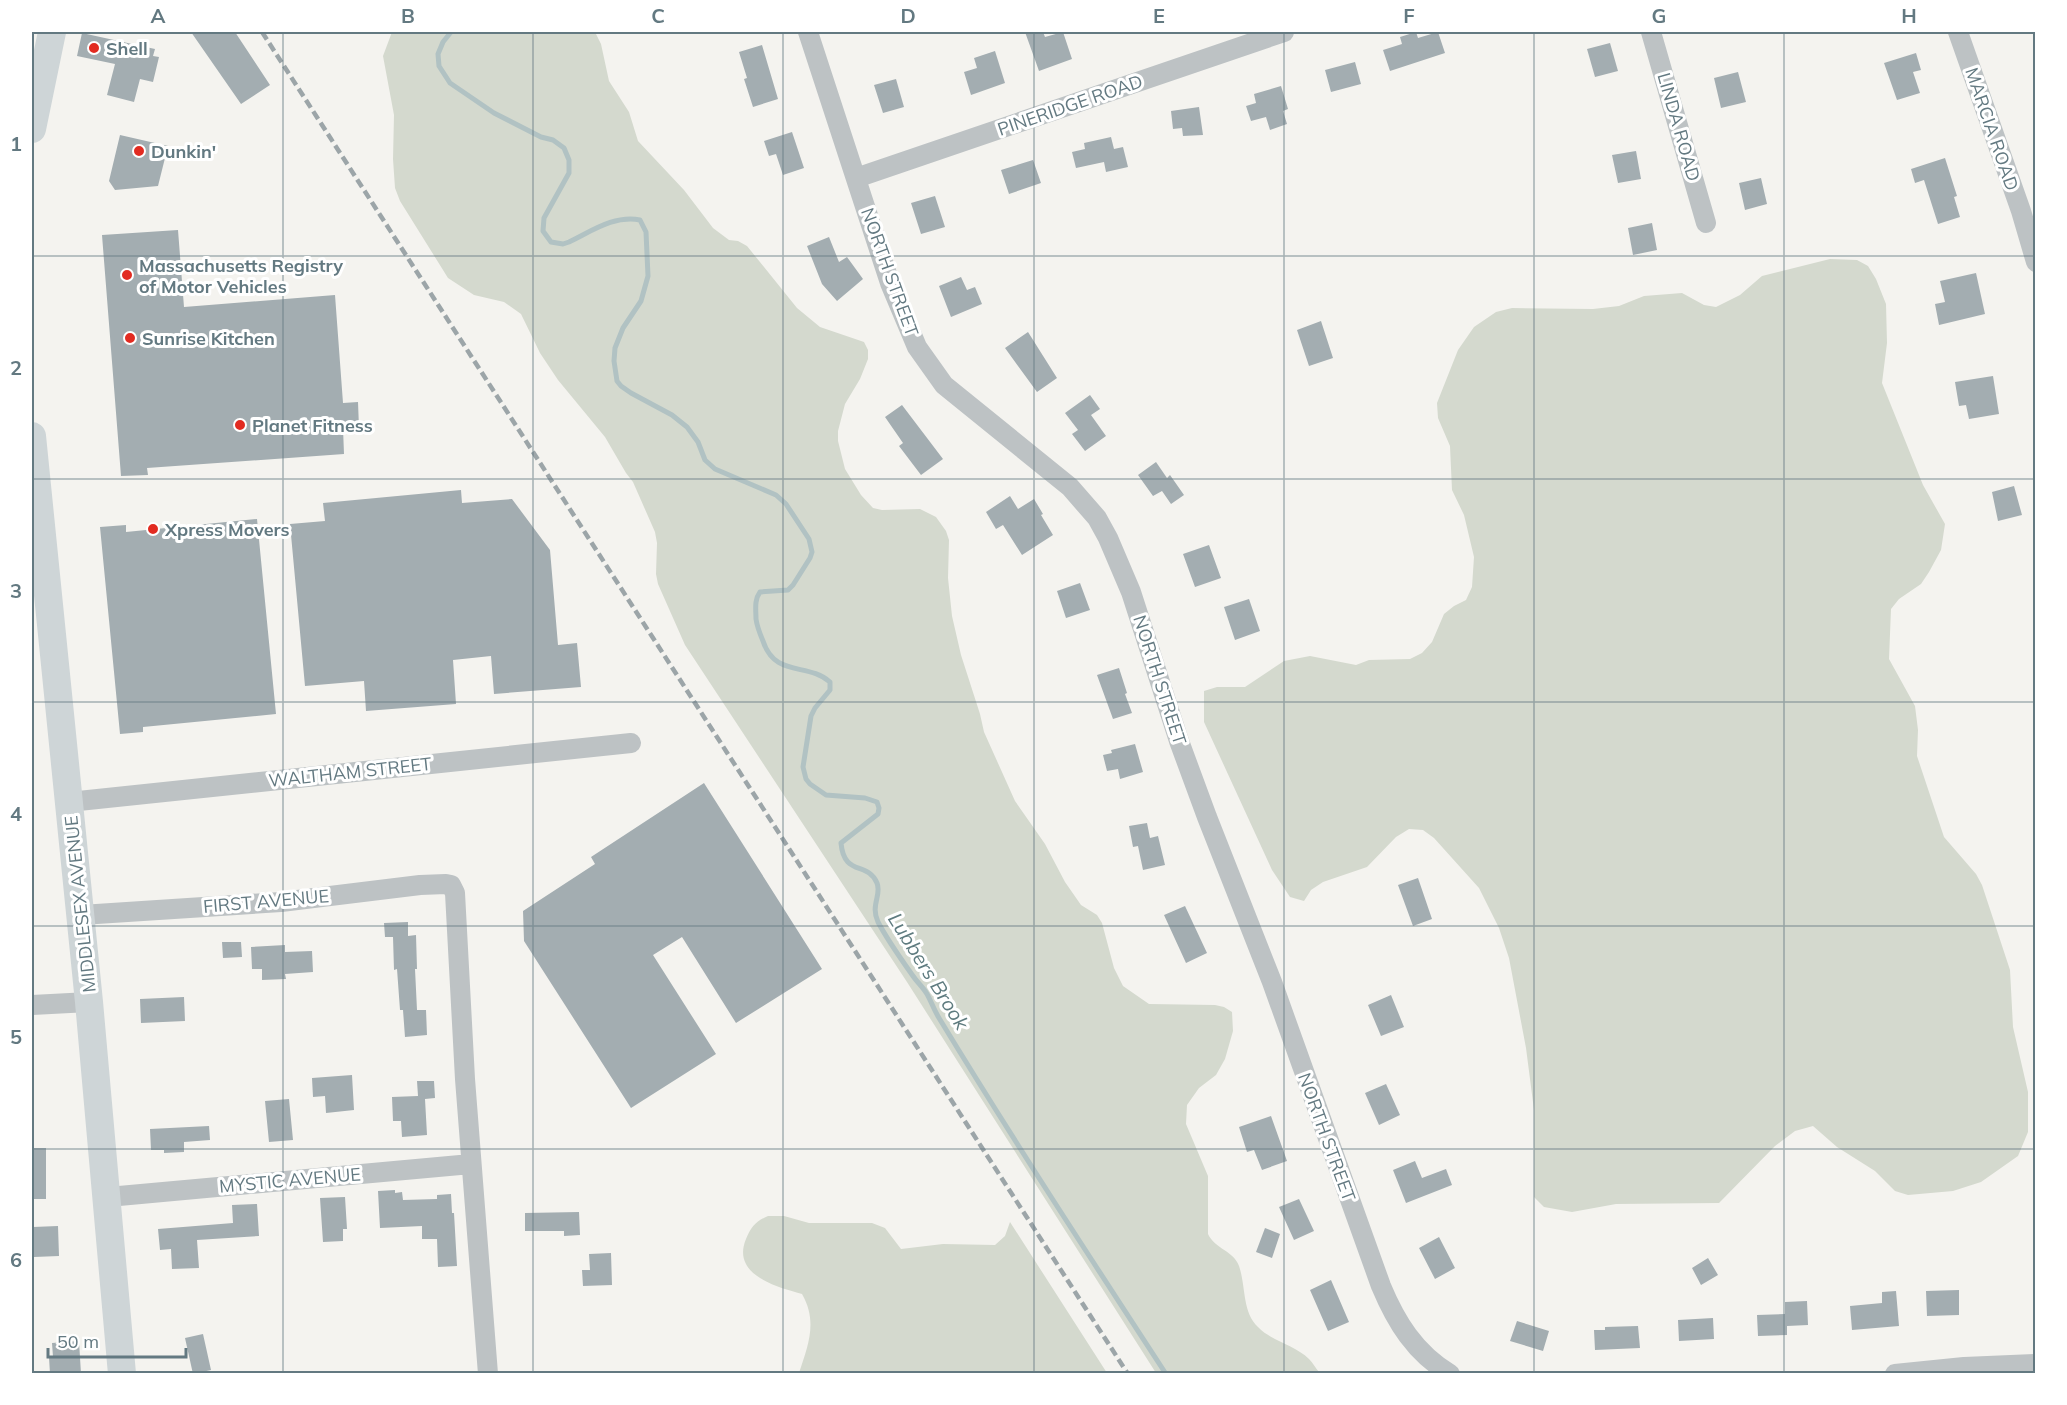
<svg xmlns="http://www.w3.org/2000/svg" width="2067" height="1405" font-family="Mulish,sans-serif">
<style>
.green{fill:#d4d9ce}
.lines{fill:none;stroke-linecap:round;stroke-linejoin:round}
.stream{stroke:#b1c2c3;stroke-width:5}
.building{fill:#a3adb1}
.minor{stroke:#bdc2c4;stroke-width:20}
.secondary{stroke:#ced5d7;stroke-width:28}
.rail{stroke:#9ca5a8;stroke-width:4.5;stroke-dasharray:9 4.5;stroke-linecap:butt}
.grid{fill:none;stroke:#637981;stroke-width:1.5;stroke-opacity:0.55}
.poi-dot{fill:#e22b21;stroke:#fff;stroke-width:2}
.labels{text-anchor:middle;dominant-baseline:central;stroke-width:6;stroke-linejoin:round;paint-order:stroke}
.poi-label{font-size:18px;font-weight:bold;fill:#637981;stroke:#fff;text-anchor:start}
.street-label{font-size:18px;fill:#637981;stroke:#fff}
.water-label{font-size:20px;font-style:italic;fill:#5e7b7f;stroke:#fff}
.neatline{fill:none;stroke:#637981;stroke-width:2}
.grid-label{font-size:20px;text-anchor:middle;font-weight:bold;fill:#637981}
</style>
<rect width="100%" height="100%" fill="#f4f3ef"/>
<path class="green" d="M392,32H595L601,44L609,81L629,112L638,141L684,190L713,228L729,240L738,241L747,246L797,308L820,327L864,342L868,350V359L860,379L845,404L838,431V441L845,469L861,495L873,508L882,510L920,509L936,517L946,531L949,540L948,578L952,616L961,655L980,714L984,732L1015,801L1045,844L1065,882L1081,905L1097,915L1102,923L1114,968L1123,986L1149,1004L1215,1005L1224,1007L1232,1012L1233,1031L1225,1059L1216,1075L1199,1088L1187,1105L1186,1124L1208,1176V1234C1215,1249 1234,1251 1239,1266C1246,1286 1242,1312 1258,1327C1271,1341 1295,1345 1309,1359C1313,1363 1316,1369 1320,1373H1156L907,982L685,645L658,584L656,574L657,543L655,532L633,482L626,473L605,437L558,380L540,353L521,314L504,302L474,295L448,278L400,201L395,188L393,159L394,115L383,56Z
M1830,259L1857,260L1868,266L1876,279L1886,304L1887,343L1882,383L1923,485L1945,524L1941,550L1929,572L1921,584L1899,599L1891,609L1889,659L1915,706L1918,730L1917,756L1944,837L1976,874L1982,885L2010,970L2013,1027L2028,1092V1132L2018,1156L1981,1182L1953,1191L1908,1195L1895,1191L1875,1171L1837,1147L1813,1126L1795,1131L1775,1146L1719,1203L1616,1204L1572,1212L1544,1207L1534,1197V1110L1526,1048L1509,958L1499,928L1479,888L1434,838L1423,830L1409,829L1396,837L1367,867L1323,882L1311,890L1304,901L1290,897L1272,870L1204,722V691L1217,687H1245L1284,661L1310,656L1356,665L1369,660L1410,659L1422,653L1432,642L1444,614L1454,606L1466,600L1472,587L1474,557L1464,515L1452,490L1450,446L1438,418L1437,403L1458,350L1474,327L1496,312L1512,308L1593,309L1619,306L1644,296L1682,293L1704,305L1716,307L1740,295L1762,276Z
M768,1216H784L809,1223H872L885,1228L901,1249L943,1244L995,1245L1005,1236L1010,1222L1107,1373H799C808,1345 818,1322 802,1294C777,1287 731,1275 746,1239C751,1227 756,1221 768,1216Z"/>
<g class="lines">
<path class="stream" d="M451,32L443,42L438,54L439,66L450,83L494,113L541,137L553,140L564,148L569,160V173L544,218L543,231L551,242L563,244L569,242C592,231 614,215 640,220L646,232L648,276L641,301L623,328L615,348L614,361L617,381L621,386L631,393L672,415L687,427L698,442L705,460L715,469L776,495L786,504L809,539L812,552L810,558L793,585L788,590L760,592C754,600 756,610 756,619C757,626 760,634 763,641C775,678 808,662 830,682V690L815,708L811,716L803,767L806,779L810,784L826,795L865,798L877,802L879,808L878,814L841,843C844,877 868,861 877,883C882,895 870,905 878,922C888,941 901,959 913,976C917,982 923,987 927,994C931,1001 934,1010 939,1018C1012,1138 1089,1256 1166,1374"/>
</g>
<path class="building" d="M191,32H235L270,85L241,104Z
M1025,32H1043L1045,37L1063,32L1072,59L1039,71Z
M1416,32L1418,38L1438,32L1445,53L1390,71L1383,50L1402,44L1400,37Z
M82,33L155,49L153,56L159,57L153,82L140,79L134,102L107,95L115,64L77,56Z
M1610,43L1618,71L1595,77L1587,49Z
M762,45L778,99L753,107L744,79L747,78L739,52Z
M995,51L1005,83L971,95L964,72L977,68L974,58Z
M1916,53L1921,70L1913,72L1920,93L1897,100L1884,63Z
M1355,62L1361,84L1331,92L1325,70Z
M1738,72L1746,102L1721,108L1714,78Z
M896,79L904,107L883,113L874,85Z
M1281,86L1288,109L1283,111L1287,124L1270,130L1266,117L1251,121L1246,106L1256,103L1254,94Z
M1199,107L1203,135L1183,136L1182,128L1173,129L1171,111Z
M792,132L804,168L783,175L776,154L769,156L764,141Z
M120,135L168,146L158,186L115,190L109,181Z
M1111,137L1114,149L1123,147L1128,167L1106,172L1104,162L1076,168L1072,152L1085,149L1084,143Z
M1636,151L1641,179L1618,183L1612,155Z
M1945,158L1957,196L1954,197L1960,217L1938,224L1924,180L1915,183L1911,169Z
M1033,160L1041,183L1009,194L1001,170Z
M1761,178L1767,204L1745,210L1739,183Z
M935,196L945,227L921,234L911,203Z
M1652,223L1657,250L1633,255L1628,228Z
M178,230L184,307L335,295L343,403L358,402L359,428H343L344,454L147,468L148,475L121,476L102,235Z
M829,237L839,262L847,257L863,279L837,301L822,284L807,246Z
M1976,273L1985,314L1939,325L1935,304L1945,302L1940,281Z
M961,277L967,290L975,287L982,304L951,317L939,286Z
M1321,321L1333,358L1309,366L1297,330Z
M1028,332L1057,378L1037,392L1005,348Z
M1993,376L1999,414L1969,419L1966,405L1959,406L1955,382Z
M1090,395L1100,409L1091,415L1106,436L1085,451L1072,434L1078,430L1065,413Z
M902,405L943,459L921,475L899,446L903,443L885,417Z
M1156,462L1167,478L1170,475L1184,495L1171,504L1162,491L1153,496L1138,475Z
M2014,486L2022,515L1998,521L1992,492Z
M461,490L462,503L512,499L550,550L558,645L577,643L581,687L494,694L491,656L453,660L456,704L366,711L364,681L305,686L290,524L325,521L323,503Z
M1010,496L1018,509L1034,499L1043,514L1041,515L1053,535L1022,555L1003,525L996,529L986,512Z
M257,519L276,714L143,727V732L120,734L100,527L126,525V532Z
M1209,545L1221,578L1195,587L1183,554Z
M1080,583L1090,610L1066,618L1057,591Z
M1249,599L1260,631L1235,640L1224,607Z
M1119,668L1127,693L1125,694L1132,713L1113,719L1097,675Z
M1135,744L1143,772L1120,779L1118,769L1107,771L1103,755L1112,753L1111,750Z
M704,783L822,969L736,1023L682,937L653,955L716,1054L631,1108L524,941L523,911L595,864L591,857Z
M1147,823L1150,838L1158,836L1165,865L1143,870L1138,846L1133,847L1129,826Z
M1418,878L1432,919L1413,926L1398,885Z
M1185,906L1207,953L1186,963L1164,915Z
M408,922V936L416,935L417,969H415L417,1010H426L427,1035L405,1037L403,1010H400L397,969L394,970L393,937H385L384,923Z
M222,942H241L242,957L223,958Z
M285,945V952L312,951L313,972L285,974L286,979L262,980V969H252L251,947Z
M1391,995L1404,1027L1381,1036L1368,1005Z
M184,997L185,1021L141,1023L140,999Z
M352,1075L354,1110L326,1113L325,1096L313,1097L312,1078Z
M417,1081H434L435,1098L425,1099L427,1135L402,1137L401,1121H393L392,1097L418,1096Z
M1386,1084L1400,1115L1379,1125L1365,1093Z
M289,1099L293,1140L269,1142L265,1101Z
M1271,1116L1287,1161L1262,1170L1254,1150L1247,1152L1239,1127Z
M209,1126L210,1140L184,1142V1152L164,1153V1150H151L150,1129Z
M32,1148H46V1199H32Z
M1415,1161L1422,1178L1446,1169L1452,1185L1406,1203L1393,1170Z
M395,1190V1193L402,1192L403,1200L437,1199V1195L451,1194L452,1213H454L457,1266L438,1267L437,1239H422V1226L380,1228L378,1191Z
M345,1197L347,1229H343V1241L323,1242L320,1198Z
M1299,1199L1314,1231L1294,1240L1279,1207Z
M257,1204L259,1236L197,1240L199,1268L172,1269L171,1249L160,1250L158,1229L233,1223L232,1205Z
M579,1212L580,1235L564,1236V1231H525V1213Z
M58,1226L59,1256L34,1257L33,1227Z
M1265,1228L1280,1234L1272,1258L1256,1252Z
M1439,1237L1455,1268L1435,1279L1419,1248Z
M611,1253L612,1285L583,1286L582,1270H590L589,1254Z
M1708,1258L1718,1275L1701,1285L1692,1268Z
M1331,1280L1349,1322L1328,1331L1310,1290Z
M1959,1290V1315L1927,1316L1926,1291Z
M1896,1291L1899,1326L1852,1330L1850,1306L1882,1303V1292Z
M1807,1301L1808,1325L1787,1326V1335L1758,1336L1757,1315L1785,1314V1302Z
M1713,1318L1714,1339L1679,1341L1678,1320Z
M1517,1321L1549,1331L1543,1351L1510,1341Z
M1638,1326L1640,1348L1595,1350L1594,1330H1605V1327Z
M203,1334L211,1370L193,1374L185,1338Z
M79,1341L81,1374H50L49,1357H53L52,1343Z"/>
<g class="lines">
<path class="minor" d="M808,32L890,283L917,347L944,385L1070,487L1097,518L1108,538L1131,592L1179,741L1207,817L1272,982L1381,1286C1396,1322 1415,1353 1450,1374
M1651,32L1706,223
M1958,32L2021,211L2036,262
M856,178L1284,32
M69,802L631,743
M81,915L281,902L420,885L446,884L451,885L455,893L465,1079L488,1374
M32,1005L89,1002
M108,1197L471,1164
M1895,1374L1964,1367L2036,1364"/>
<path class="secondary" d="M32,129L52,32
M32,436L89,1002L122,1374"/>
<path class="rail" d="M262,32L1128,1374"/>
</g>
<path class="grid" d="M283,32V1374M533,32V1374M783,32V1374M1034,32V1374M1284,32V1374M1534,32V1374M1784,32V1374M32,256H2036M32,479H2036M32,702H2036M32,926H2036M32,1149H2036"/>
<g class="poi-dot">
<circle cx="94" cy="48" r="6"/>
<circle cx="139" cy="151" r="6"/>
<circle cx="127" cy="275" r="6"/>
<circle cx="130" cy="338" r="6"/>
<circle cx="240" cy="425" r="6"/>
<circle cx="153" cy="529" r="6"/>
</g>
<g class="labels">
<g class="poi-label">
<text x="106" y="48">Shell</text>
<text x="151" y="151">Dunkin'</text>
<text x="139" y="265">Massachusetts Registry<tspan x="139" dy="21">of Motor Vehicles</tspan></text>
<text x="142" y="338">Sunrise Kitchen</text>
<text x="252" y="425">Planet Fitness</text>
<text x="165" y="529">Xpress Movers</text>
</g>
<g class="street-label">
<text transform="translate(1070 105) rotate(-19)">PINERIDGE ROAD</text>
<text transform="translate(1679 127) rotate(74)">LINDA ROAD</text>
<text transform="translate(1992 129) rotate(71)">MARCIA ROAD</text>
<text transform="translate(890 272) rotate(70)">NORTH STREET</text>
<text transform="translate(1160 680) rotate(72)">NORTH STREET</text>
<text transform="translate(350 772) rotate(-6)">WALTHAM STREET</text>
<text transform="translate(266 901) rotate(-5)">FIRST AVENUE</text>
<text transform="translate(80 904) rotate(-96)">MIDDLESEX AVENUE</text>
<text transform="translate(1327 1137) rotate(70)">NORTH STREET</text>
<text transform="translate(290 1180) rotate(-5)">MYSTIC AVENUE</text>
</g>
<g class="water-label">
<text transform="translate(929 971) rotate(58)">Lubbers Brook</text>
</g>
</g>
<rect width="2067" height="1405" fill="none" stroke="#ffffff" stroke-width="66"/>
<path d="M48 1348v9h138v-9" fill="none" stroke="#637981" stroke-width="3"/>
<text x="57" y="1348" font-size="18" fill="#637981" stroke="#ffffff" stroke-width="4.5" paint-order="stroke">50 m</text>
<rect x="33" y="33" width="2001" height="1339" class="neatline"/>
<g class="grid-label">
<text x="158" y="23">A</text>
<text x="408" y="23">B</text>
<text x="658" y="23">C</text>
<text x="908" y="23">D</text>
<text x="1159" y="23">E</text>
<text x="1409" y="23">F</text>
<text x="1659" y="23">G</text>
<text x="1909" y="23">H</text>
<text x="16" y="151">1</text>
<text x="16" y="375">2</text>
<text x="16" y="598">3</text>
<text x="16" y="821">4</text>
<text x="16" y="1044">5</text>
<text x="16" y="1267">6</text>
</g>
</svg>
